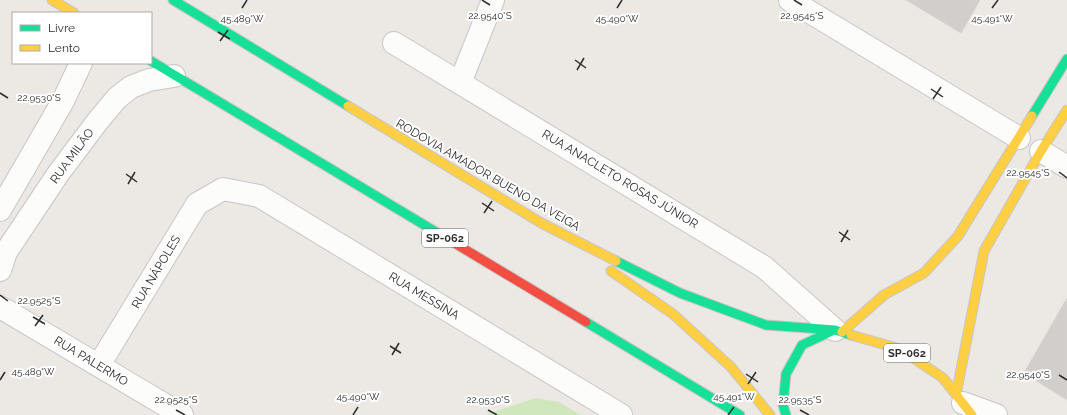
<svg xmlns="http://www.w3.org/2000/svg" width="1067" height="415" font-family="Raleway,sans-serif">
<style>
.green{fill:#d0e7bd}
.building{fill:#d1cecb;stroke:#d7d4d0}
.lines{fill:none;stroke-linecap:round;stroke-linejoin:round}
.street-casing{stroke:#c8c6c7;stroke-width:24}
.fast-casing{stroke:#c8c6c7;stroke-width:11}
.slow-casing{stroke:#c8c6c7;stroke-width:11}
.jam-casing{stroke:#c8c6c7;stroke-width:11}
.street{stroke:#fcfcfb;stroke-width:22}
.fast{stroke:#16e098;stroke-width:9}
.slow{stroke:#ffcf43;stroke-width:9}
.jam{stroke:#f24e42;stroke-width:9}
.ticks{fill:none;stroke:#2e2e2e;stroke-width:1.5}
.labels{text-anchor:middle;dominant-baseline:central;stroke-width:4;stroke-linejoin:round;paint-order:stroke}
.shield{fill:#fff;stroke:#6d6d6d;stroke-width:1}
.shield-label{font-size:11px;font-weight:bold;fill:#2e2e2e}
.street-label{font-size:12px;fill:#2e2e2e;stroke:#fff}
.ticks-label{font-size:10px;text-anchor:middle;fill:#2e2e2e;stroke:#fff;stroke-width:4;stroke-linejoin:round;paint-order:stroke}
</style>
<rect width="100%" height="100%" fill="#ece8e4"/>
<path class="green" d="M535,398L559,402L581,415H485Z"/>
<path class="building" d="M906,0H980L961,33Z
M1067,298V400L1024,373Z"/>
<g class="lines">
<defs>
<path id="street" d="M790,0L1019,138
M394,43L764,267L835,330
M460,83L493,0
M1041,151L1067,167
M0,210L63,101L81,63
M0,270L6,252L58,174L97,122L117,98L131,87L149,80L174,76
M0,307L182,415
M99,365L197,204L223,189L259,196L621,415
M963,403L996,415"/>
<path id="fast" d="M173,0L348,106
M151,61L451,241
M1032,116L1067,59
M616,261L680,293L766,325L835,330L851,335
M586,322L740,415
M786,415L783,405L786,374L802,345L832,331"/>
<path id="slow" d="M52,0L74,13
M348,106L543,224L616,261
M611,271L673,314L731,367L770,415
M842,332L884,295L924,273L958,236L1032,116
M851,335L900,349L943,378L972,415
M956,395L984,251L1041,151L1067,110"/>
<path id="jam" d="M451,241L586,322"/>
</defs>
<use href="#street" class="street-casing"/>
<use href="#fast" class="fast-casing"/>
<use href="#slow" class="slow-casing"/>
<use href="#jam" class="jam-casing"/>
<use href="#street" class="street"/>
<use href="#fast" class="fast"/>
<use href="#slow" class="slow"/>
<use href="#jam" class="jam"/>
</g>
<path class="ticks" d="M482,0L490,5M794,0L802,5M242,8L247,0M617,8L622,0M992,8L998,0M218,32L230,39M220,41L228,30M575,60L586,68M577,70L584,58M931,89L943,97M0,93L8,98M933,99L941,87M1059,172L1067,178M126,174L137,182M128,184L135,172M482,203L494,211M484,213L492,201M839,232L850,240M841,242L848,230M0,295L8,301M33,317L45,324M35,326L43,315M390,346L401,353M392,355L399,343M746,374L758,382M1059,375L1067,380M0,380L5,372M748,384L756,372M176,410L185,415M488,410L497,415M800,410L809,415M353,415L358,407M728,415L734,407"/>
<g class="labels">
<g class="shield">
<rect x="422" y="229" width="46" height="18" rx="3"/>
<rect x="884" y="344" width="46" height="18" rx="3"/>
</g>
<g class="shield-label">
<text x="445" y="238">SP-062</text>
<text x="907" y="353">SP-062</text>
</g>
<g class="street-label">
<text transform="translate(72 156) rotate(-54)">RUA MILÃO</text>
<text transform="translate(488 175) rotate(30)">RODOVIA AMADOR BUENO DA VEIGA</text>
<text transform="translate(620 179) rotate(31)">RUA ANACLETO ROSAS JÚNIOR</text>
<text transform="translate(156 272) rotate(-59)">RUA NÁPOLES</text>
<text transform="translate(424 296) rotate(31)">RUA MESSINA</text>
<text transform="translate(91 361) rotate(31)">RUA PALERMO</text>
</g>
</g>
<g class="ticks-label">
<text x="490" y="19">22.9540°S</text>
<text x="802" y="19">22.9545°S</text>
<text x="992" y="22">45.491°W</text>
<text x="242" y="22">45.489°W</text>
<text x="617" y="22">45.490°W</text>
<text x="39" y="101">22.9530°S</text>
<text x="1028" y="176">22.9545°S</text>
<text x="39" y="304">22.9525°S</text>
<text x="33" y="375">45.489°W</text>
<text x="1028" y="378">22.9540°S</text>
<text x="358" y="400">45.490°W</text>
<text x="734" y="400">45.491°W</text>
<text x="176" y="403">22.9525°S</text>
<text x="488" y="403">22.9530°S</text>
<text x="800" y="403">22.9535°S</text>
</g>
<rect x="12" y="12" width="140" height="52" fill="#ffffff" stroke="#ababab"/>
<rect x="20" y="25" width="20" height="6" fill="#16e098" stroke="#ababab"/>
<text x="48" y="32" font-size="12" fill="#2e2e2e">Livre</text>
<rect x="20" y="45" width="20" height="6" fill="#ffcf43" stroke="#ababab"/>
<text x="48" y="52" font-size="12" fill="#2e2e2e">Lento</text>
</svg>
